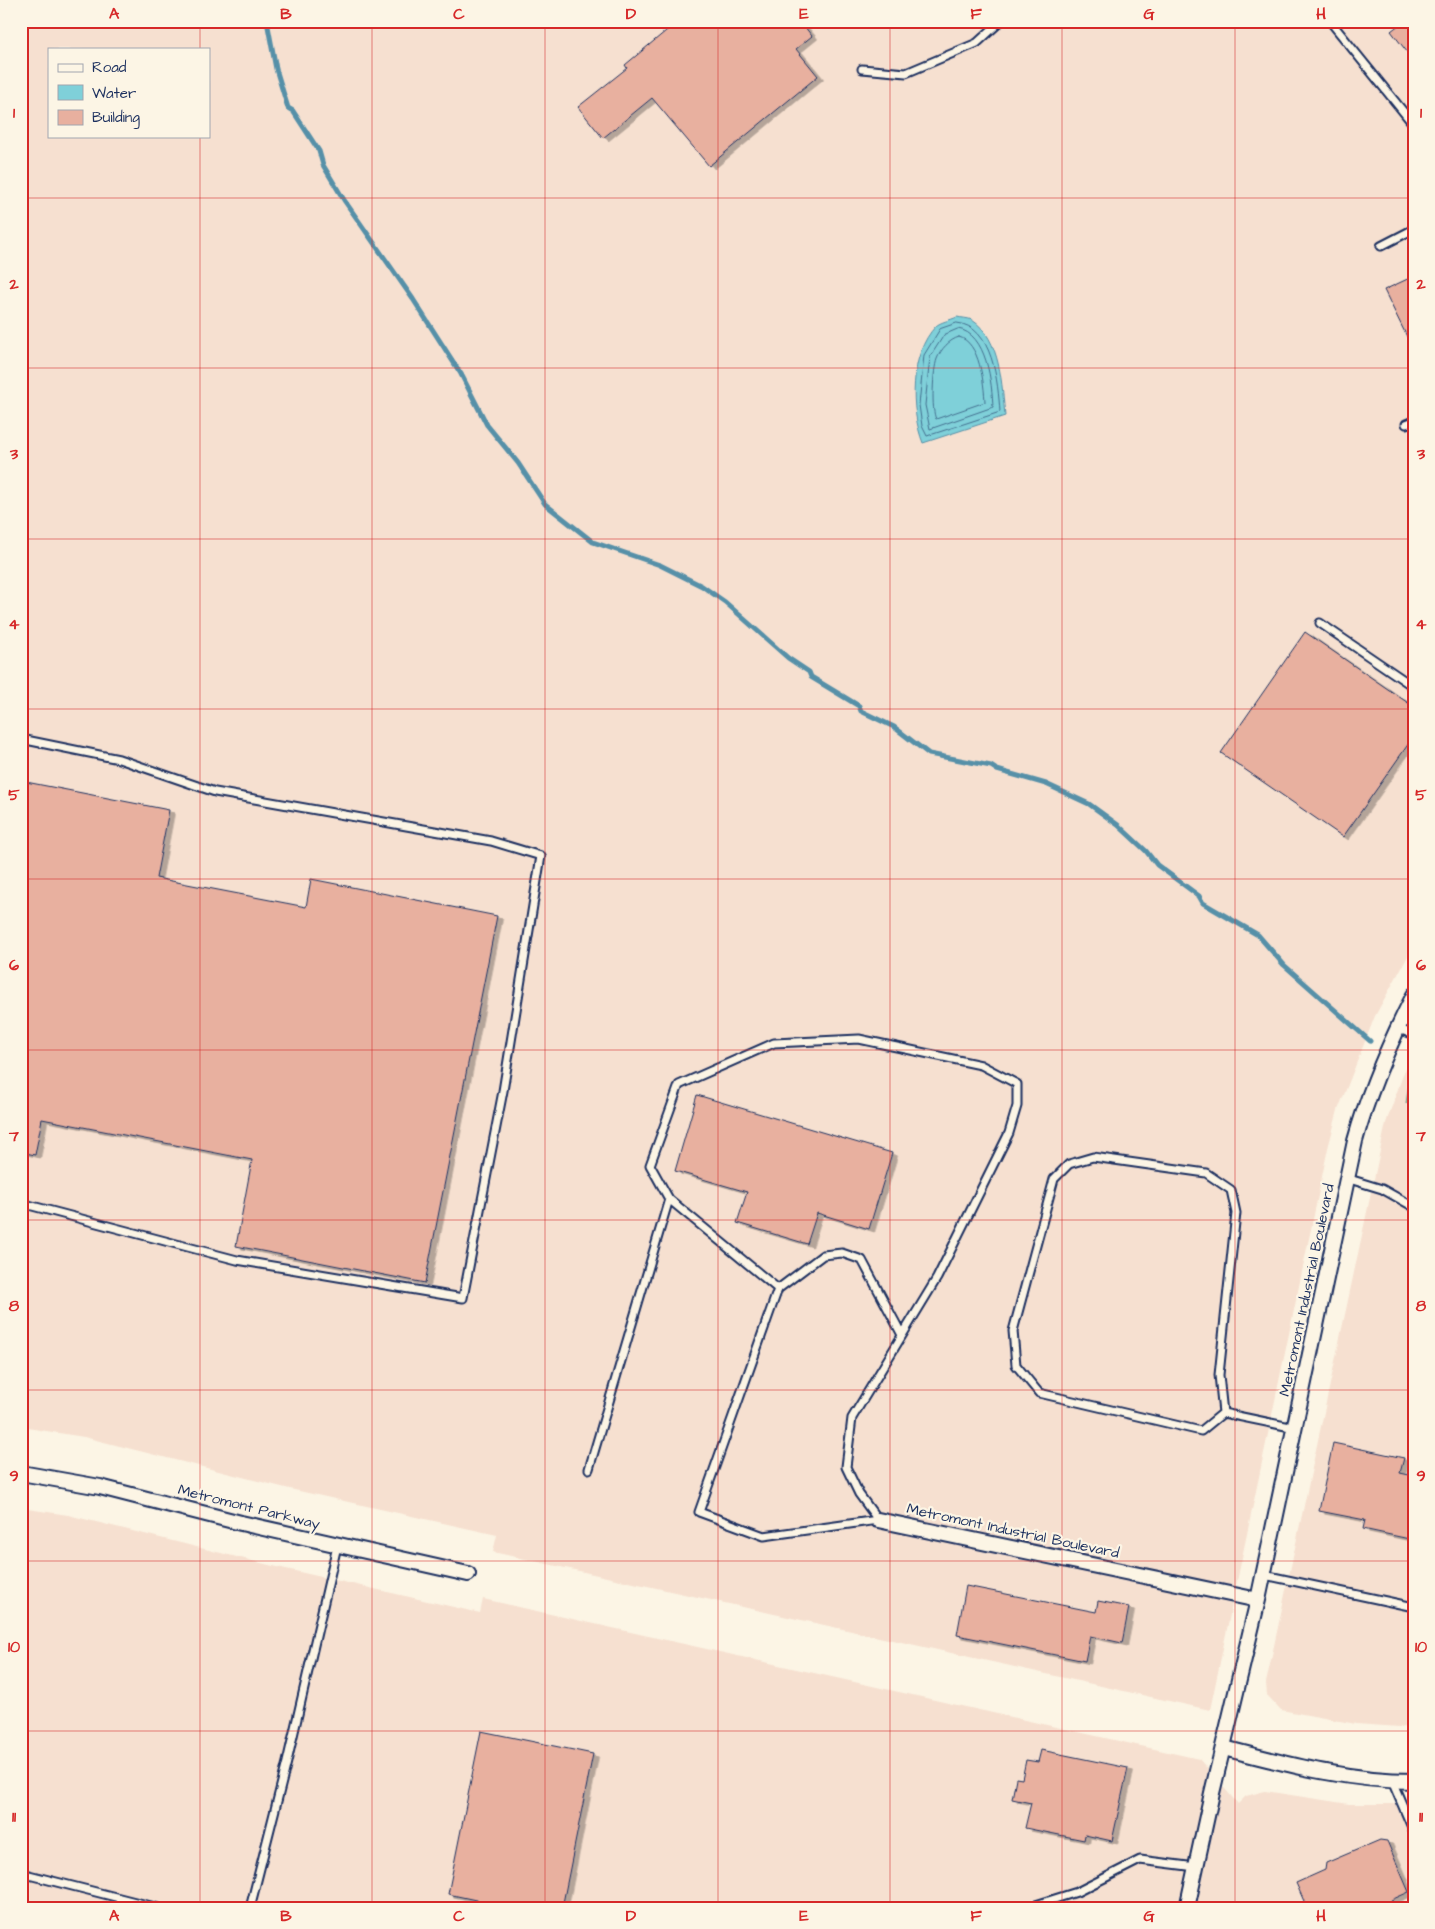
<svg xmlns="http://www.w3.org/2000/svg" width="1435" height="1929" font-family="'Architects Daughter',sans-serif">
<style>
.built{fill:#f6e0d0;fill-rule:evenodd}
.green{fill:#bde7a3;stroke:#6c8b80}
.water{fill:#7fd0d9;stroke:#5790a8}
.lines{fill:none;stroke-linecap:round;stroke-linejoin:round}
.shore{stroke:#436f8f;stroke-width:1}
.stream{stroke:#5790a8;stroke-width:5}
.building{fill:#e8b09f;stroke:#1b2f5e;filter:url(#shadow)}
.service-casing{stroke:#1b2f5e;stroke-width:11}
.minor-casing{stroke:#1b2f5e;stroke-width:18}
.service{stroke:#fcf5e5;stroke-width:7}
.minor{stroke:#fcf5e5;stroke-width:14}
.grid{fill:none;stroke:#d62828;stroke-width:1;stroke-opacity:0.55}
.labels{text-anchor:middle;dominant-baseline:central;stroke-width:4.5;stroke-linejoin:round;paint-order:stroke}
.street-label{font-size:15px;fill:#1b2f5e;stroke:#fcf5e5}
.neatline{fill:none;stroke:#d62828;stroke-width:2}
.grid-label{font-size:16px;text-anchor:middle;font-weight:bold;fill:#d62828}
</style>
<defs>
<filter id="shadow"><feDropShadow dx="5.5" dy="3" stdDeviation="0" flood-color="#0004"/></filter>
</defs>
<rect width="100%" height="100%" fill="#fcf5e5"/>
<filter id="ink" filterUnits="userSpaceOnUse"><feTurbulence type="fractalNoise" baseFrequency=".02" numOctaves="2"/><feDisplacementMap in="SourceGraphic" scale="10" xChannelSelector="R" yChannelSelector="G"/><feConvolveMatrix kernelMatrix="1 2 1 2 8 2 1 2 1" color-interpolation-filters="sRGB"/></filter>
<g filter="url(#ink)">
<path class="built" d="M21,21H1414V945L1375,1016L1338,1110L1328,1148L1210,1710L493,1552L497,1535L290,1489L84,1437L21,1427ZM49,49H209V136H49Z
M1414,1053V1728L1356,1724L1281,1710L1267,1695L1266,1683L1386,1123L1404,1072Z
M21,1508L68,1515L273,1566L480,1613L483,1599L1199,1759L1238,1804L1246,1796L1265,1791L1349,1804H1414V1908H21Z"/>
<path class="green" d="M1410,1077L1414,1078V1107L1406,1103Z"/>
<path class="water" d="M957,317C961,318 968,318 972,320C1001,338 1002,387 1005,416L923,443C910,410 909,354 936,326C940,322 951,320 957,317Z"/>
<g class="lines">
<path class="shore" d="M957,323C993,326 998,383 1000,412L927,436L922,426L919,405L924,355L940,329Z
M958,329C987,333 992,384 993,407L930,429L925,405L930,357L944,335Z
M959,337C980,342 984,384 985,402L936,419C931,410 933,370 937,359C941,349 949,340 959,337Z"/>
<path class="stream" d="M267,21L276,69L288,108L293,111L319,151L323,165L344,200L413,299L461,374L487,425L518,463L545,504L593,542L660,565L702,586L725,602L788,658L809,672L811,677L859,706L861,711L894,727L929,754L991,766L997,770L1046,784L1089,804L1118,825L1146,851L1157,865L1199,896L1203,903L1258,935L1284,965L1370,1041"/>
</g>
<path class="building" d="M678,21H800L812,36L796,49L818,76L709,166L652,98L603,138L578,107L627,68L625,65Z
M1404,21H1414V61L1391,31Z
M1414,276V351L1384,290Z
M1305,632L1414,707V736L1343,837L1221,753Z
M21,781L169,810L156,878L306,907L311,879L497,916L425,1283L236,1246L252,1160L42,1119L35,1155L21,1152Z
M697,1095L892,1153L869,1229L817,1213L807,1244L737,1223L747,1192L675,1171Z
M1333,1443L1404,1458L1400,1473L1414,1476V1540L1363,1529L1365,1520L1319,1511Z
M966,1586L1096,1612L1098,1601L1129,1607L1122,1643L1090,1636L1085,1661L957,1635Z
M481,1731L593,1754L562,1908H513L448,1894Z
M1041,1750L1128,1768L1112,1841L1085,1835L1084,1840L1025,1828L1031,1803L1012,1799L1016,1778L1022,1779L1026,1760L1038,1762Z
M1380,1840L1387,1841L1409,1892L1391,1900L1394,1908H1307L1296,1883L1325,1870L1326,1863Z"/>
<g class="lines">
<defs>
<path id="service" d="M1330,21L1414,125
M21,24L23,21
M862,69L906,73L977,43L1001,21
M1381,246L1414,229
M1406,424L1414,421
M1320,623L1414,687
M21,739L119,759L215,792L491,841L541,856L503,1091L463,1298L237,1260L21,1203
M1397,1028L1414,1035
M1346,1178L1382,1189L1414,1207
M669,1199L650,1165L679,1085L774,1043L859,1039L981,1065L1017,1084V1106L1009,1133L937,1278L852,1418L846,1467L859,1494L878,1520L764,1536L699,1512L778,1289L823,1255L842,1253L862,1260L902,1335
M1223,1413L1219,1375L1236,1213L1231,1190L1206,1173L1093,1157L1069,1164L1054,1179L1013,1331L1016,1365L1039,1393L1201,1431L1223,1413L1295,1428
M589,1469L669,1199L778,1289
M1264,1575L1414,1607
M1392,1781L1414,1832
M21,1873L159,1908
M250,1908L287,1762L337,1546
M1026,1908L1077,1892L1140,1860L1196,1867"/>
<path id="minor" d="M21,1473L100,1487L241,1523L468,1574
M878,1520L1258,1600
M1224,1748C1286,1764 1349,1781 1414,1781
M1187,1908L1212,1793L1258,1600L1355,1141C1369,1090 1390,1042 1414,995"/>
</defs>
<use href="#service" class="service-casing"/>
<use href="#minor" class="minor-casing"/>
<use href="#service" class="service"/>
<use href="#minor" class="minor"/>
</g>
</g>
<path class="grid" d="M200,21V49M372,21V1908M545,21V1908M718,21V1908M890,21V1908M1062,21V1908M1235,21V1908M200,136V1908M21,198H1414M21,368H1414M21,539H1414M21,709H1414M21,879H1414M21,1050H1414M21,1220H1414M21,1390H1414M21,1561H1414M21,1731H1414"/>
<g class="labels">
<g class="street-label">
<text transform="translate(1307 1290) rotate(-78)">Metromont Industrial Boulevard</text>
<text transform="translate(249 1507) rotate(14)">Metromont Parkway</text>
<text transform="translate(1013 1531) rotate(12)">Metromont Industrial Boulevard</text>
</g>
</g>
<rect width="1435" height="1929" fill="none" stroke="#fcf5e5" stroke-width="55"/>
<rect x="48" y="48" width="162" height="90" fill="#fcf5e5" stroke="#a2a6af"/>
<rect x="58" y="64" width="25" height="8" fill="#fcf5e5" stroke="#a2a6af"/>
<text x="92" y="72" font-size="15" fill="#1b2f5e">Road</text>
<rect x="58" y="85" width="25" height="15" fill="#7fd0d9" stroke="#a2a6af"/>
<text x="92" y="98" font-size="15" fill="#1b2f5e">Water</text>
<rect x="58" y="110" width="25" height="15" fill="#e8b09f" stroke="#a2a6af"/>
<text x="92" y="122" font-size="15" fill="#1b2f5e">Building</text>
<rect x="28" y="28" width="1380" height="1874" class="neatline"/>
<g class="grid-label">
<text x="114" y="19">A</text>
<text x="286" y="19">B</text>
<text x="459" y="19">C</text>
<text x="631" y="19">D</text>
<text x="804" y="19">E</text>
<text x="976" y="19">F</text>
<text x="1149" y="19">G</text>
<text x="1321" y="19">H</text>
<text x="14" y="118">1</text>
<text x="1421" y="118">1</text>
<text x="14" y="289">2</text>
<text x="1421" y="289">2</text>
<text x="14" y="459">3</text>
<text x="1421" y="459">3</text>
<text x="14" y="629">4</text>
<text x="1421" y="629">4</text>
<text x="14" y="800">5</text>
<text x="1421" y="800">5</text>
<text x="14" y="970">6</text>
<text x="1421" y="970">6</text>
<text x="14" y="1141">7</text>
<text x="1421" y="1141">7</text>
<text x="14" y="1311">8</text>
<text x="1421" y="1311">8</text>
<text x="14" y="1481">9</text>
<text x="1421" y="1481">9</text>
<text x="14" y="1652">10</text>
<text x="1421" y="1652">10</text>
<text x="14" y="1822">11</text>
<text x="1421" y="1822">11</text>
<text x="114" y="1921">A</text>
<text x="286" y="1921">B</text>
<text x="459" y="1921">C</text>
<text x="631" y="1921">D</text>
<text x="804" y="1921">E</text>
<text x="976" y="1921">F</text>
<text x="1149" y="1921">G</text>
<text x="1321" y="1921">H</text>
</g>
</svg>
